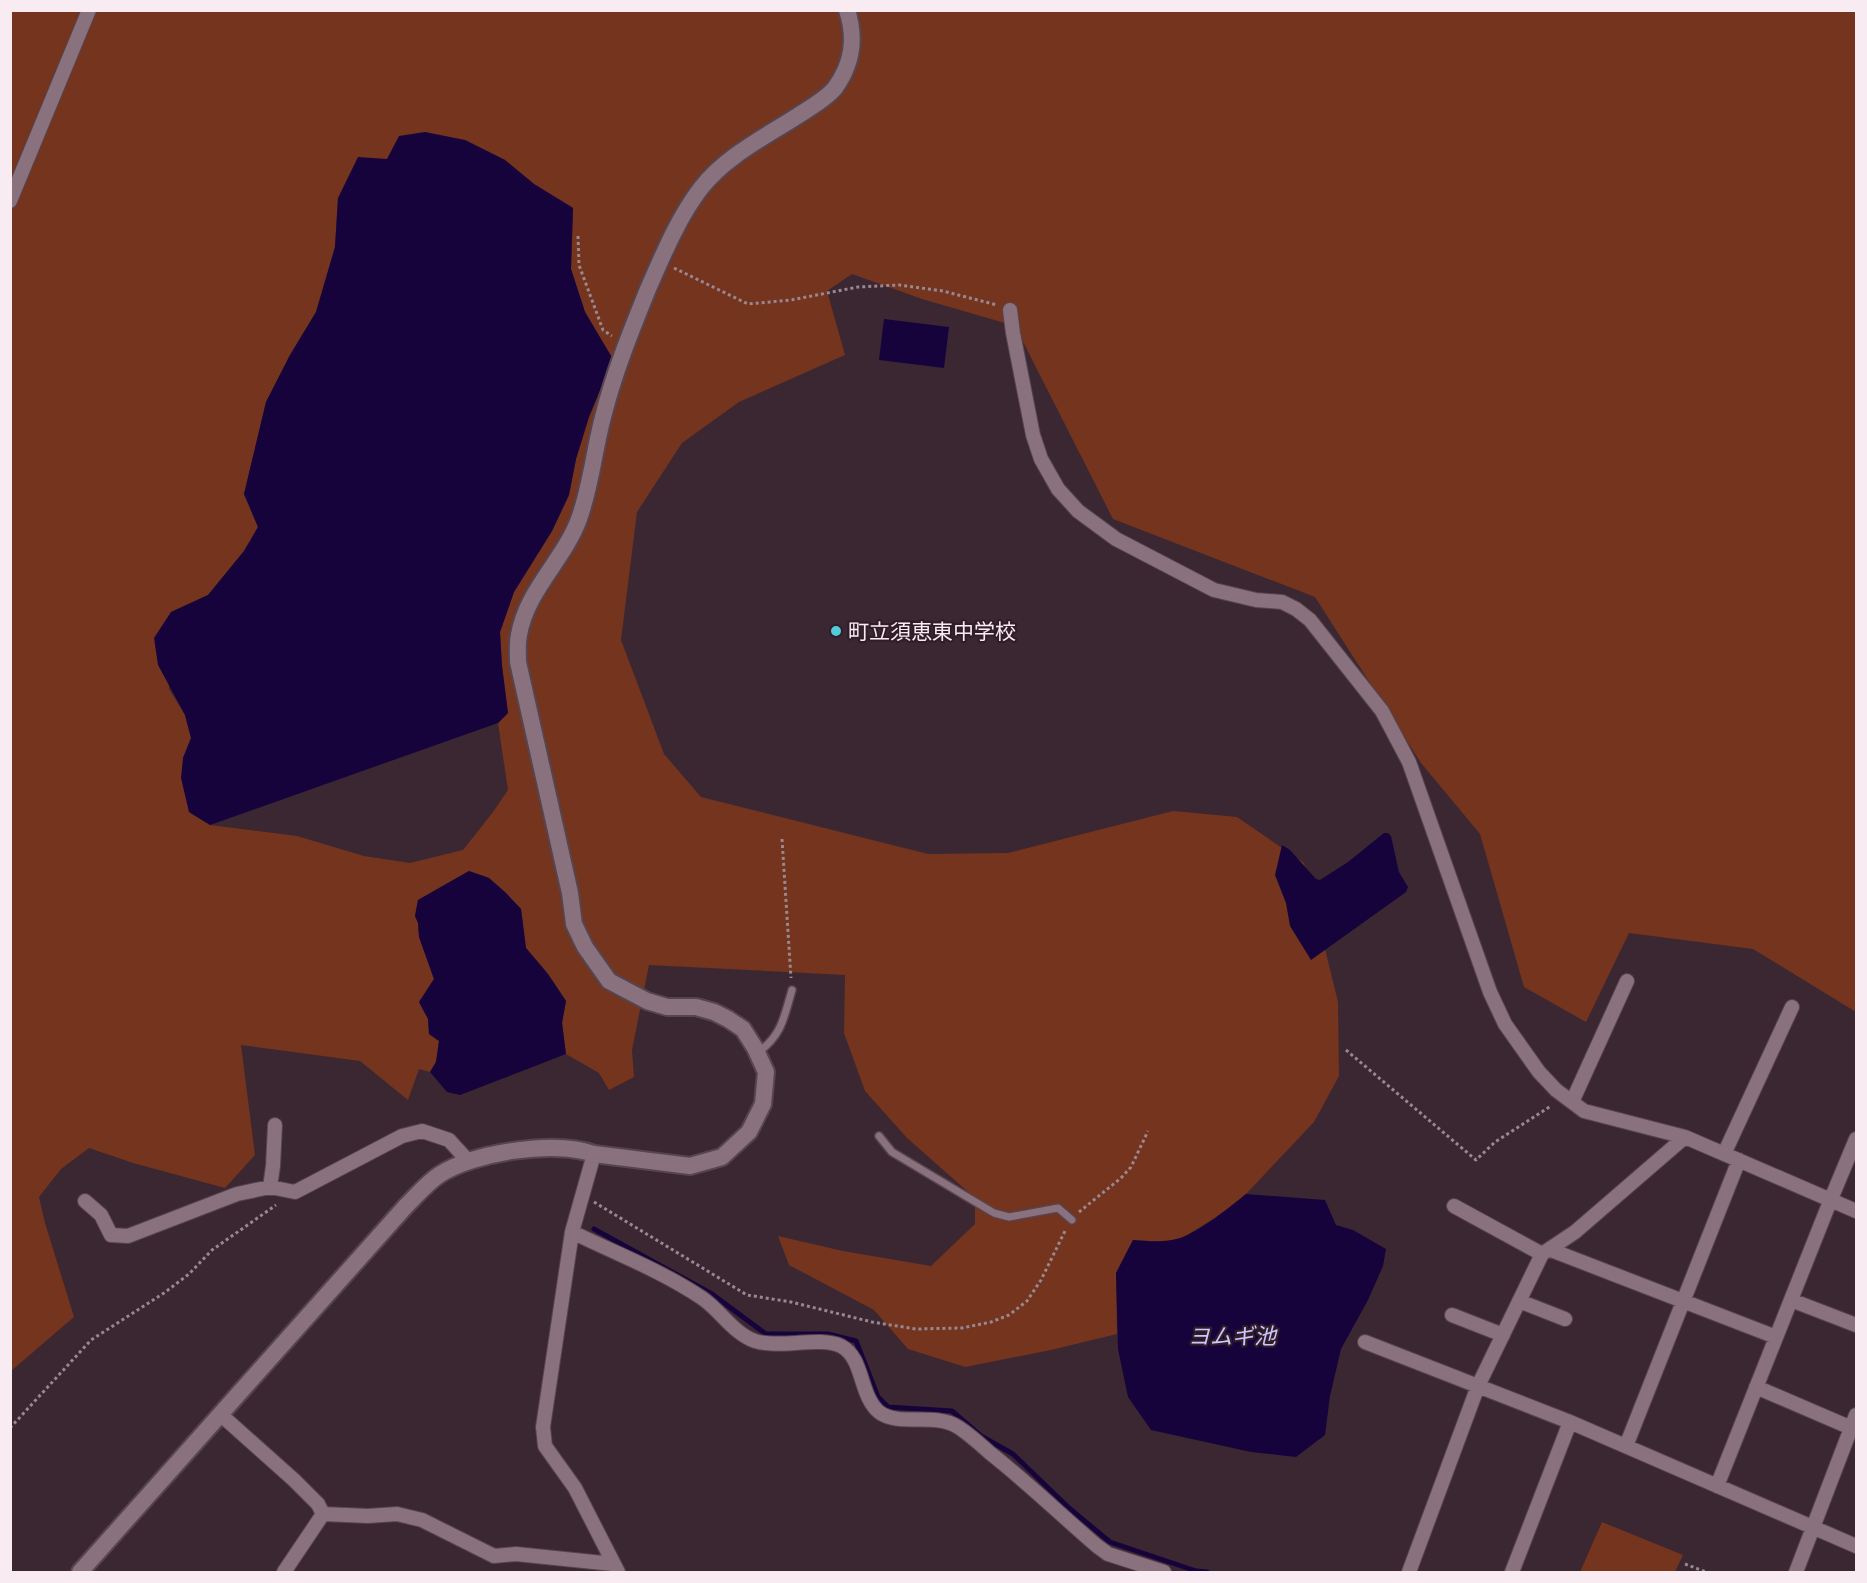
<svg xmlns="http://www.w3.org/2000/svg" width="1867" height="1583" font-family="Figtree,'Noto Sans JP',sans-serif">
<style>
.green{fill:#74341d;fill-rule:evenodd}
.water{fill:#17033c}
.lines{fill:none;stroke-linecap:round;stroke-linejoin:round}
.stream{stroke:#17033c;stroke-width:5}
.service-casing{stroke:#56444e;stroke-width:10}
.minor-casing{stroke:#56444e;stroke-width:16}
.tertiary-casing{stroke:#56444e;stroke-width:20}
.path{stroke:#998891;stroke-width:3;stroke-dasharray:3 3;stroke-linecap:butt}
.service{stroke:#89717e;stroke-width:7}
.minor{stroke:#89717e;stroke-width:14}
.tertiary{stroke:#89717e;stroke-width:16}
.poi-dot{fill:#53cbda;stroke:#311d28;stroke-width:2}
.labels{text-anchor:middle;dominant-baseline:central;stroke-width:4.5;stroke-linejoin:round;paint-order:stroke}
.poi-label{font-size:21px;fill:#f9ebf2;stroke:#311d28;text-anchor:start}
.water-label{font-size:22px;font-style:italic;fill:#ccc6fe;stroke:#311d28}
</style>
<rect width="100%" height="100%" fill="#3b2732"/>
<path class="green" d="M11,11H1856V1012L1753,949L1629,933L1586,1022L1524,987L1480,834L1421,763L1315,597L1113,519L1015,326L922,299L852,274L827,291L845,355L739,402L682,443L637,512L621,640L664,754L701,797L928,854L1008,853L1173,811L1237,817L1304,863L1338,1002L1339,1076L1314,1122L1246,1194L1223,1213L1182,1238L1164,1242L1133,1240L1116,1273L1117,1334L1051,1350L965,1367L908,1349L874,1310L789,1265L778,1236L843,1251L931,1266L975,1224V1198L907,1138L865,1091L844,1033L845,975L649,965L632,1050L634,1077L609,1090L599,1073L566,1054L562,1023L566,1001L548,974L526,948L521,909L506,893L489,878L469,871L418,900L415,916L418,923L419,937L434,979L419,1002L428,1019L429,1034L439,1041L436,1062L430,1072L419,1069L408,1100L360,1061L241,1045L255,1155L225,1188L133,1163L89,1148L61,1169L39,1197L45,1223L74,1317L11,1371ZM465,140L505,160L534,184L573,208L571,269L585,312L612,359L589,417L576,459L569,495L552,531L514,592L500,632L502,666L508,713L498,723L508,790L493,812L463,850L410,863L364,856L297,836L210,825L189,812L183,758L191,738L185,715L169,689L171,612L208,595L244,551L258,527L244,494L266,402L290,355L316,312L335,247L338,198L387,159Z
M1602,1522L1683,1555L1675,1572H1580Z"/>
<path class="water" d="M425,132L465,140L505,160L534,184L573,208L571,269L585,312L613,359L589,417L576,459L569,495L552,531L514,592L500,632L502,666L508,713L498,723L210,825L189,812L181,778L183,758L191,738L185,715L158,665L154,638L171,612L208,595L244,551L258,527L244,494L266,402L290,355L316,312L335,247L338,198L358,157L387,159L399,136Z
M884,319L949,327L944,368L879,360Z
M1384,833H1388L1391,836L1399,872L1408,887L1406,892L1311,960L1290,926L1286,903L1275,875L1282,845L1290,850L1316,879L1320,880L1348,862Z
M469,871L489,878L506,893L521,909L526,948L548,974L566,1001L562,1023L566,1054L460,1095L447,1092L430,1072L436,1062L439,1041L429,1034L428,1019L419,1002L434,979L419,937L418,923L415,916L418,900Z
M1246,1194L1325,1200L1336,1225L1353,1230L1386,1249L1383,1266L1368,1300L1341,1349L1330,1396L1325,1435L1296,1457L1251,1452L1151,1430L1128,1397L1118,1349L1116,1273L1133,1240C1149,1241 1165,1243 1180,1238C1199,1232 1230,1207 1246,1194Z"/>
<g class="lines">
<path class="stream" d="M594,1229L712,1294L766,1334H828L856,1341L878,1397L888,1407L952,1411L981,1436L1013,1454L1069,1508L1110,1542L1196,1571L1207,1572"/>
<defs>
<path id="service" d="M757,1053C782,1036 784,1017 792,990
M879,1136L892,1152L994,1213L1009,1217L1058,1208L1072,1220"/>
<path id="minor" d="M10,201L89,10
M1010,310L1013,333L1033,435L1041,459L1058,489L1078,511L1116,539L1214,590L1256,600L1282,602L1296,609L1310,620L1382,711L1409,762L1490,992L1505,1024L1539,1072L1556,1090L1584,1111L1685,1137L1856,1211
M1572,1102L1627,981
M594,1154L572,1232L543,1427L545,1446L575,1488L618,1572
M1724,1154L1792,1007
M270,1187L273,1166L275,1125
M85,1201L101,1215L111,1235L128,1236L237,1194L270,1187L295,1192L402,1136L422,1131L449,1140L469,1162
M1454,1206L1542,1254
M572,1232C615,1253 662,1271 702,1298C720,1310 734,1334 755,1341C777,1349 820,1336 841,1346C864,1358 859,1395 879,1412C898,1427 935,1412 958,1427C969,1434 980,1444 990,1453C1027,1482 1061,1515 1097,1546L1108,1554L1164,1572
M1551,1250L1776,1337
M1791,1300L1856,1325
M1519,1301L1565,1319
M1452,1315L1503,1335
M1365,1342L1570,1422L1856,1546
M1756,1387L1856,1430
M220,1414L294,1480L318,1504L323,1514L284,1572
M1626,1446L1739,1160
M1717,1486L1831,1199L1856,1139
M323,1514L368,1516L397,1514L422,1520L494,1556L516,1554L613,1564
M1409,1572L1478,1386L1542,1254L1575,1232L1685,1137
M1512,1572L1570,1422
M1796,1572L1856,1415"/>
<path id="tertiary" d="M80,1572L405,1207C416,1196 427,1183 439,1175C474,1152 555,1140 594,1154L690,1166L722,1157L749,1132L763,1104L766,1072L755,1048L743,1029L728,1019L714,1012L696,1007H667L647,1001L609,981L585,947L574,924L570,893L518,662C518,653 517,644 519,635C526,591 564,560 579,519C591,486 594,451 603,417C614,373 631,331 648,289C663,255 678,218 701,188C726,156 765,137 799,115C810,108 827,98 835,88C853,63 856,38 847,10"/>
</defs>
<use href="#service" class="service-casing"/>
<use href="#minor" class="minor-casing"/>
<use href="#tertiary" class="tertiary-casing"/>
<path class="path" d="M578,236L579,265L603,330L612,336
M674,268L748,304L791,300L858,287L899,285L943,291L997,305
M782,839L791,978
M1346,1050L1476,1160L1495,1142L1551,1106
M594,1202L747,1295L791,1302L872,1322L916,1329L962,1328L991,1322L1009,1315L1027,1301L1041,1280L1066,1229
M1079,1212L1121,1178L1131,1167L1148,1131
M10,1428L91,1340L164,1293L189,1274L212,1250L276,1205
M1685,1564L1706,1572"/>
<use href="#service" class="service"/>
<use href="#minor" class="minor"/>
<use href="#tertiary" class="tertiary"/>
</g>
<circle class="poi-dot" cx="836" cy="631" r="6"/>
<g class="labels">
<g class="poi-label">
<text x="848" y="631">町立須恵東中学校</text>
</g>
<g class="water-label">
<text x="1232" y="1336">ヨムギ池</text>
</g>
</g>
<rect width="1867" height="1583" fill="none" stroke="#f9ebf2" stroke-width="24"/>
</svg>
